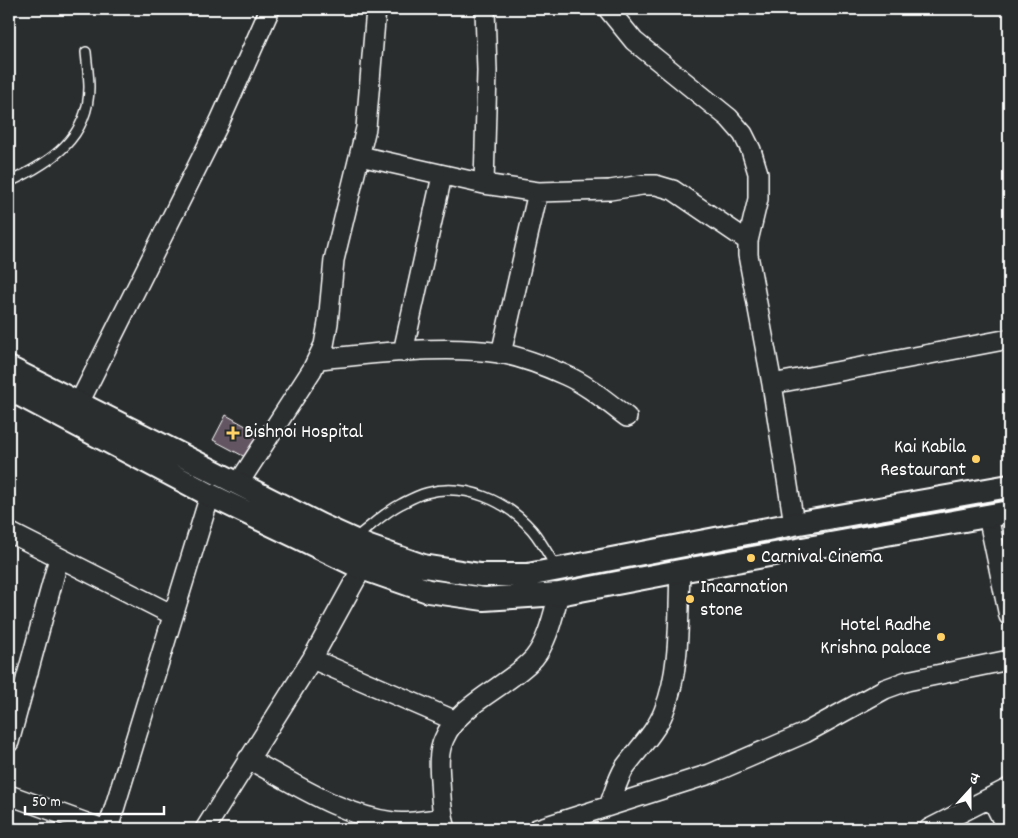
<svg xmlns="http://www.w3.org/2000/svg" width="1018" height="838" font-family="Dekko,'Playpen Sans Deva',sans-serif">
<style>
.building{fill:#645662;stroke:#fff}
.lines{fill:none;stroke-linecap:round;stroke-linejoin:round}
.service-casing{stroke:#fff;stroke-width:12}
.minor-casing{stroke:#fff;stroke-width:22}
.tertiary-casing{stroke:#fff;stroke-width:26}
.service{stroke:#2a2d2e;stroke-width:9}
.minor{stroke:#2a2d2e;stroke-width:19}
.tertiary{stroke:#2a2d2e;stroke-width:22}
.poi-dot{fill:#ffd166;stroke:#2a2d2e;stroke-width:2}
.labels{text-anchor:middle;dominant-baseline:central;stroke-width:4.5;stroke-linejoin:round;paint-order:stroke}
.poi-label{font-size:20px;fill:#fff;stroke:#2a2d2e;text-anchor:start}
</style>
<rect width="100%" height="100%" fill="#2a2d2e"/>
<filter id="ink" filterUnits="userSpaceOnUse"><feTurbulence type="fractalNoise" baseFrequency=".02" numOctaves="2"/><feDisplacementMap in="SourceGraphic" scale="10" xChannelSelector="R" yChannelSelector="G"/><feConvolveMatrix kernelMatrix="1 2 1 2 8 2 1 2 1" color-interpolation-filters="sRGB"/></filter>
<g filter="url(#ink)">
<path class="building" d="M226,415L260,434L247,458L213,440Z"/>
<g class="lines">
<defs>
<path id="service" d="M9,182C50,163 89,138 89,87C89,76 87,64 86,52
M355,538C370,527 385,512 401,504C409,500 418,495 426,493C465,482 507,501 532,530C542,542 549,556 557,569"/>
<path id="minor" d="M608,9L634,41L729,118L743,134L751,150L758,173V199L748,241V255L772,384L794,524
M360,156L484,184L538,192L610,190L642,185H656L673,190L748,241
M484,184L487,71L485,9
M403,352L442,176
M501,354L538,192
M318,359C378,354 440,344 500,353C521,357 545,366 565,375C588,385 607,402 627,417
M772,384L1009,339
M79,403L220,121L270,9
M238,484L312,370L324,345L328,323L334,260L366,128L376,9
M988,516L1009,616
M9,532L173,615
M312,659L456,721
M9,742L59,558
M248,759C294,783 340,815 393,822C409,824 426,820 443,818
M9,795L103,829
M991,797L1007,829
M609,806C614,793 618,778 625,767C638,749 656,732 664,711C681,669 678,615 680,571
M108,829L210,495
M205,829L312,659L362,568
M446,829C441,813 441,797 440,780C439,766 438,752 444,739C458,704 509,686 534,658C548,641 553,615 559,594
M537,829L710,774L805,733L885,689L907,681L1009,660
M929,829L1009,788"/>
<path id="tertiary" d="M9,368L320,525L369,547L423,566L480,575H528L794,524L1009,486
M9,389L210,495L362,568L428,591L484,599L559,594L680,571L1009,512"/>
</defs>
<use href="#service" class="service-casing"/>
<use href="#minor" class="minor-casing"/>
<use href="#tertiary" class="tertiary-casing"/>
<use href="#service" class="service"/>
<use href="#minor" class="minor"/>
<use href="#tertiary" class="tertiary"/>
</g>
</g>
<g class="poi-dot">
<path d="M230.5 425.5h5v5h5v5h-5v5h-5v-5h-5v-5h5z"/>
<circle cx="976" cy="459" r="5"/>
<circle cx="751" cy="558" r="5"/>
<circle cx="690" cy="599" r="5"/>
<circle cx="941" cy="637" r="5"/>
</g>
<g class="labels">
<g class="poi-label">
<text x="244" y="433">Bishnoi Hospital</text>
<text x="966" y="448" text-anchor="end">Kai Kabila<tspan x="966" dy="23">Restaurant</tspan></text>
<text x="761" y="558">Carnival Cinema</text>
<text x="700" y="588">Incarnation<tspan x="700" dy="23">stone</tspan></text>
<text x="931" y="626" text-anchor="end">Hotel Radhe<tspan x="931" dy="23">Krishna palace</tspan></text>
</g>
</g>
<rect width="1018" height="838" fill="none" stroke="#2a2d2e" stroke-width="30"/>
<rect x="15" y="15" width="988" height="808" fill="none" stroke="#fff" stroke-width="2" filter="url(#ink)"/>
<g transform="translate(970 790) rotate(21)" stroke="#2a2d2e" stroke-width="4" paint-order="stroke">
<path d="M0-4L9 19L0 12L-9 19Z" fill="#ffffff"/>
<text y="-8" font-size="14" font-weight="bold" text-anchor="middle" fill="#ffffff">उ</text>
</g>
<path d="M25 806v8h139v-8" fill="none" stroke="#ffffff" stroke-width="2.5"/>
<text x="32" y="806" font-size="15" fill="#ffffff" stroke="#2a2d2e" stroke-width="4" paint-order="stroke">50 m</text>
</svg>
